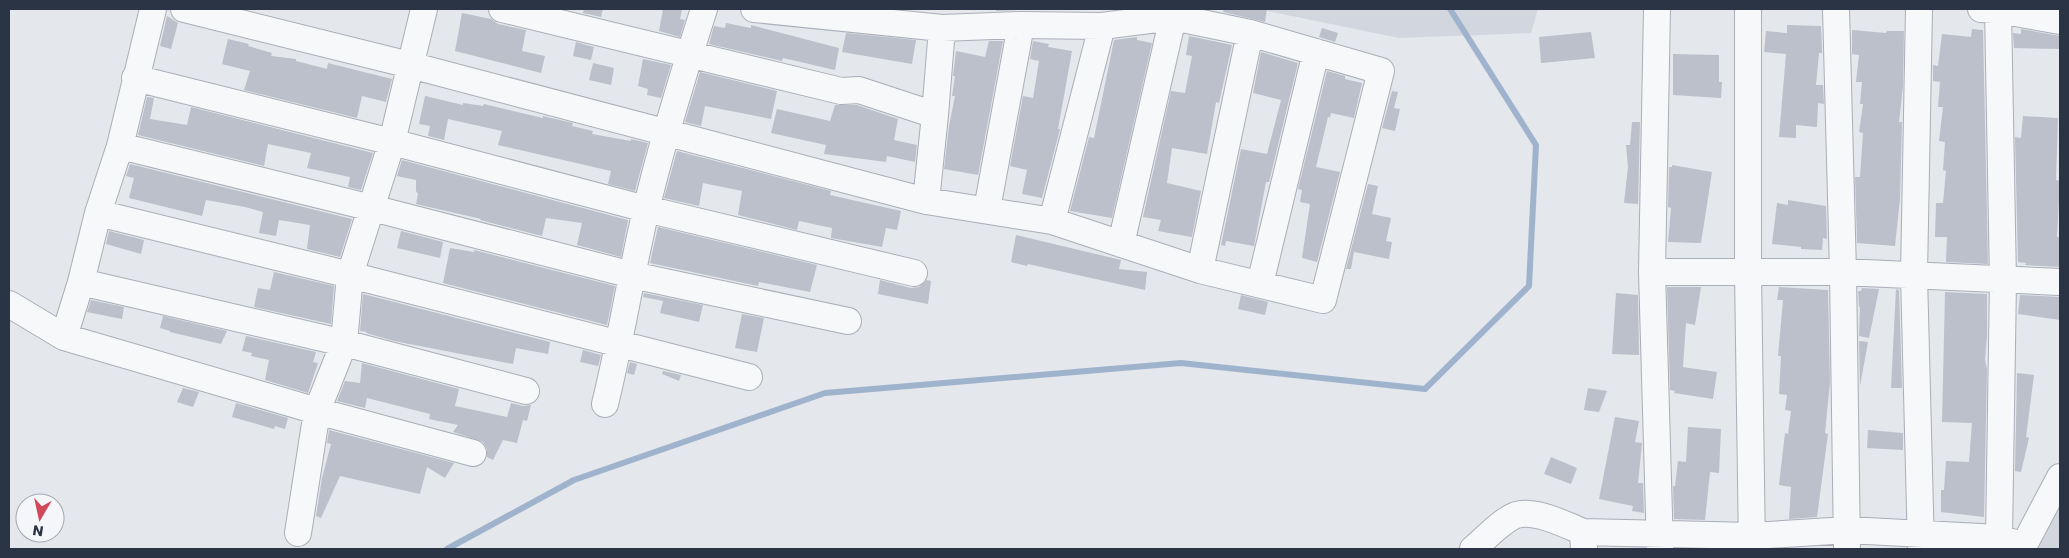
<svg xmlns="http://www.w3.org/2000/svg" width="2069" height="558" font-family="Poppins,sans-serif">
<style>
.built{fill:#d2d6de}
.lines{fill:none;stroke-linecap:round;stroke-linejoin:round}
.stream{stroke:#9fb4cc;stroke-width:6}
.building{fill:#bbc0ca}
.minor-casing{stroke:#a9aeb7;stroke-width:28}
.minor{stroke:#f7f8fa;stroke-width:26}
</style>
<rect width="100%" height="100%" fill="#e4e7ec"/>
<path class="built" d="M1258,9H1538L1531,33L1399,38Z
M2060,461V549H2012Z"/>
<g class="lines">
<path class="stream" d="M447,549L574,480L825,393L1181,363L1425,389L1529,286L1536,145L1450,9"/>
</g>
<path class="building" d="M584,9H603L601,17L583,13Z
M663,9H682L680,19L685,20L680,37L659,31Z
M996,9H1037L996,11Z
M1224,9H1267L1265,22L1223,12Z
M462,13L491,19L498,24L526,30L522,51L545,56L541,73L455,51Z
M167,16L178,23L171,49L160,46Z
M726,23L751,28V25L839,48L835,70L783,58L782,61L709,44L714,26L725,28Z
M1787,25L1821,26L1822,53H1819L1816,85H1823L1824,104L1818,103L1817,127L1796,125V138L1779,137L1786,54L1764,52L1766,31L1787,33Z
M1322,28L1338,33L1335,42L1319,37Z
M1972,29L1983,30L1988,264L1946,262L1947,237H1935L1936,203H1943L1946,171L1943,170L1945,142L1939,141L1943,107H1938L1940,82L1933,81V65L1938,66L1942,34L1971,37Z
M2021,29L2060,36V49L2014,48L2013,33L2021,34Z
M1852,30L1886,33L1887,31H1904L1903,86L1899,122H1902L1900,199L1895,246L1857,243L1855,177H1860L1863,133L1859,132L1863,104H1860L1862,82H1856L1859,55L1852,54Z
M1591,32L1595,58L1541,63L1539,37Z
M846,33L916,40L912,64L842,52Z
M1189,36L1232,45L1219,103L1216,102L1207,154L1172,148L1167,183L1201,191L1192,237L1158,231L1161,220L1143,217L1171,91L1185,93L1192,56L1186,55Z
M1137,37V40L1152,43L1112,218L1070,211L1089,137L1094,138L1114,40Z
M228,39L249,44L248,46L272,53L271,56L296,59V61L327,69L328,63L392,79L386,102L362,96L357,118L244,90L250,71L222,64Z
M989,41H1003L978,175L944,169L949,126L955,96H952L955,76H953L956,51L985,57Z
M1033,41L1049,44L1048,47L1072,51L1058,129H1060L1042,198L1022,194L1027,170L1010,166L1023,96L1033,98L1039,61L1030,59Z
M576,42L594,47L591,60L573,56Z
M1261,52L1298,63L1269,182H1266L1254,246L1226,241L1225,246L1221,245L1241,149L1267,154L1281,100L1253,93Z
M1673,54L1719,55V82H1722L1721,98L1673,95Z
M643,59L671,65L661,98L647,95L648,89L638,86Z
M593,63L614,68L611,85L589,80Z
M1327,71L1345,76V79L1362,83L1354,118L1331,113L1330,118L1328,117L1316,167L1340,172L1317,262L1302,258L1310,204L1300,202L1302,190L1298,189Z
M700,72L777,91L771,119L705,106L701,126L685,122Z
M1392,91L1398,92L1394,108L1400,109L1395,131L1382,128Z
M425,96L463,105V103L483,106L484,104L543,118V116L551,118L573,123L572,126L593,131L592,134L631,141V139L648,143L635,191L608,184L611,171L498,145L502,131L448,119L444,140L428,136L430,126L419,124Z
M147,97L154,98L150,119L187,125L191,107L373,153L361,190L348,187L350,177L307,168L311,153L268,144L264,166L138,135Z
M835,105H857L898,119L894,140L917,145L915,162L887,156L886,162L824,154L826,145L771,133L777,109L830,121Z
M2023,116L2058,118L2056,180L2060,181L2057,237H2060V267L2025,265L2026,263L2018,262L2015,137L2021,138Z
M1632,122H1640L1638,204L1624,203L1628,167L1626,145H1630Z
M677,151L831,191L830,195L901,211L897,230L886,228L882,247L831,238L832,228L799,221L797,230L738,215L742,191L703,183L699,206L664,198Z
M402,160L628,220L621,257L577,245L582,223L546,218L542,236L480,220L481,219L416,204L418,194L416,191V180L397,176Z
M130,164L352,219L340,257L307,249L310,225L279,220L276,236L259,233L263,212L245,207L206,200L202,216L129,198L134,178L126,176Z
M1672,165L1712,172L1701,243L1668,242L1671,208L1668,207L1669,167H1672Z
M1368,184L1378,186L1372,214L1391,218L1386,241L1392,242L1389,259L1354,252L1351,269H1346Z
M1788,200L1826,206L1827,239L1823,238L1822,250L1801,249V247L1772,244L1777,203L1788,205Z
M658,227L817,265L810,292L759,282L758,286L650,263Z
M109,231L144,240L141,254L106,244Z
M401,231L443,242L440,258L397,248Z
M1016,235L1121,260L1119,269L1147,272L1145,290L1028,264L1027,266L1011,262Z
M450,248L474,252V250L615,286L607,325L443,283Z
M274,272L334,286L331,324L254,307L258,288L270,290Z
M880,280L911,288L919,287L927,280L931,281L928,304L878,294Z
M1667,287H1701L1695,325L1686,323L1683,367L1717,372L1713,399L1674,393L1675,391L1670,390Z
M1779,287L1828,290L1830,382L1825,433L1828,434L1817,517L1789,519L1791,487L1779,485L1785,433L1788,434L1791,411L1785,410L1787,395L1779,394L1781,356H1778L1783,300H1777Z
M1862,288L1879,289L1869,338L1859,336L1860,307H1859L1858,291H1861Z
M1896,289L1899,290L1902,388H1891Z
M1945,292L1987,294V336L1985,360L1987,369L1984,517L1941,512V490H1944L1946,461L1969,462L1972,423L1942,422Z
M644,293L703,305L699,322L660,313L663,301L643,297Z
M1616,293L1638,295L1639,355L1612,354Z
M363,294L550,342L548,354L516,348L513,364L394,341L366,333L367,332L360,331Z
M1241,295L1268,302L1265,315L1238,309Z
M2020,295L2060,297V320L2018,314Z
M91,300L124,307L122,319L87,312Z
M742,314L764,318L757,352L735,348Z
M163,316L227,331L221,344L170,332V331L160,328Z
M246,336L316,352L313,362L318,363L308,393L265,380L269,360L251,356L252,353L242,351Z
M1859,341L1868,342L1860,386Z
M583,350L601,355L598,366L580,362Z
M630,362L637,364L634,375L627,373Z
M362,363L459,389L455,406L507,417L511,403L523,406L531,405L527,421L523,420L517,443L503,440L493,460L487,457V449L483,442L453,432L458,425L429,419L430,414L367,398L365,408L337,401L345,381L360,383Z
M663,371L681,375L679,381L662,374Z
M2017,373L2034,375L2026,437L2029,438L2021,472L2015,471Z
M183,388L199,392L193,407L177,402Z
M1588,388L1607,391L1599,412L1584,410Z
M236,403L288,418L285,429L275,426L274,429L232,417Z
M1615,417L1639,421L1635,442L1642,443L1638,483H1643L1644,513L1632,511L1633,506L1599,499Z
M1688,427L1721,429L1719,473L1710,472L1705,520L1674,519L1673,486H1675L1678,461L1686,462Z
M329,430L454,463L445,478L427,467L420,494L340,476L321,518L316,516L322,478L331,444L327,443Z
M1868,430L1903,433V450L1867,448Z
M1551,457L1577,468L1571,484L1544,474Z"/>
<g class="lines">
<defs>
<path id="minor" d="M184,9L410,65L926,201L1052,221L1200,270L1323,300L1381,71L1250,33L1173,17L1102,26L1021,25L942,28L754,9
M502,9L841,91L859,90L935,115
M1657,9L1652,272L1660,549
M1748,9V273L1752,549
M1836,9L1843,272L1847,549
M1919,9L1914,275L1921,549
M1981,9L1998,10L2060,21
M1998,9L2003,281L1999,538
M135,78L392,142L646,209L914,273
M120,146L372,208L632,275L848,321
M926,201L935,115L942,28
M987,209L1021,25
M98,213L350,275L749,377
M1052,221L1102,26
M1121,244L1173,17
M1200,270L1250,33
M1652,272H1843L2060,282
M81,282L344,343L526,391
M1260,284L1316,52
M9,304L64,337L317,411L473,453
M64,337L81,282L98,213L120,146L153,9
M605,404C621,339 631,274 646,210C662,142 683,75 704,9
M298,533L317,411L344,343L350,275L392,142L424,9
M1473,549C1486,538 1501,521 1516,515C1535,509 1566,525 1583,532
M1584,549L1583,532L1752,536L1848,530L1999,538L2024,546
M2022,549L2060,477"/>
</defs>
<use href="#minor" class="minor-casing"/>
<use href="#minor" class="minor"/>
</g>
<rect width="2069" height="558" fill="none" stroke="#2b3445" stroke-width="20"/>
<g transform="translate(40 518) rotate(189)"><circle r="24" fill="#f4f6f9" stroke="#a4a8b1"/>
<path d="M0-4L9 19L0 12L-9 19Z" fill="#d1495b"/>
<text y="-8" font-size="14" font-weight="bold" text-anchor="middle" fill="#2b3445">N</text>
</g>
</svg>
